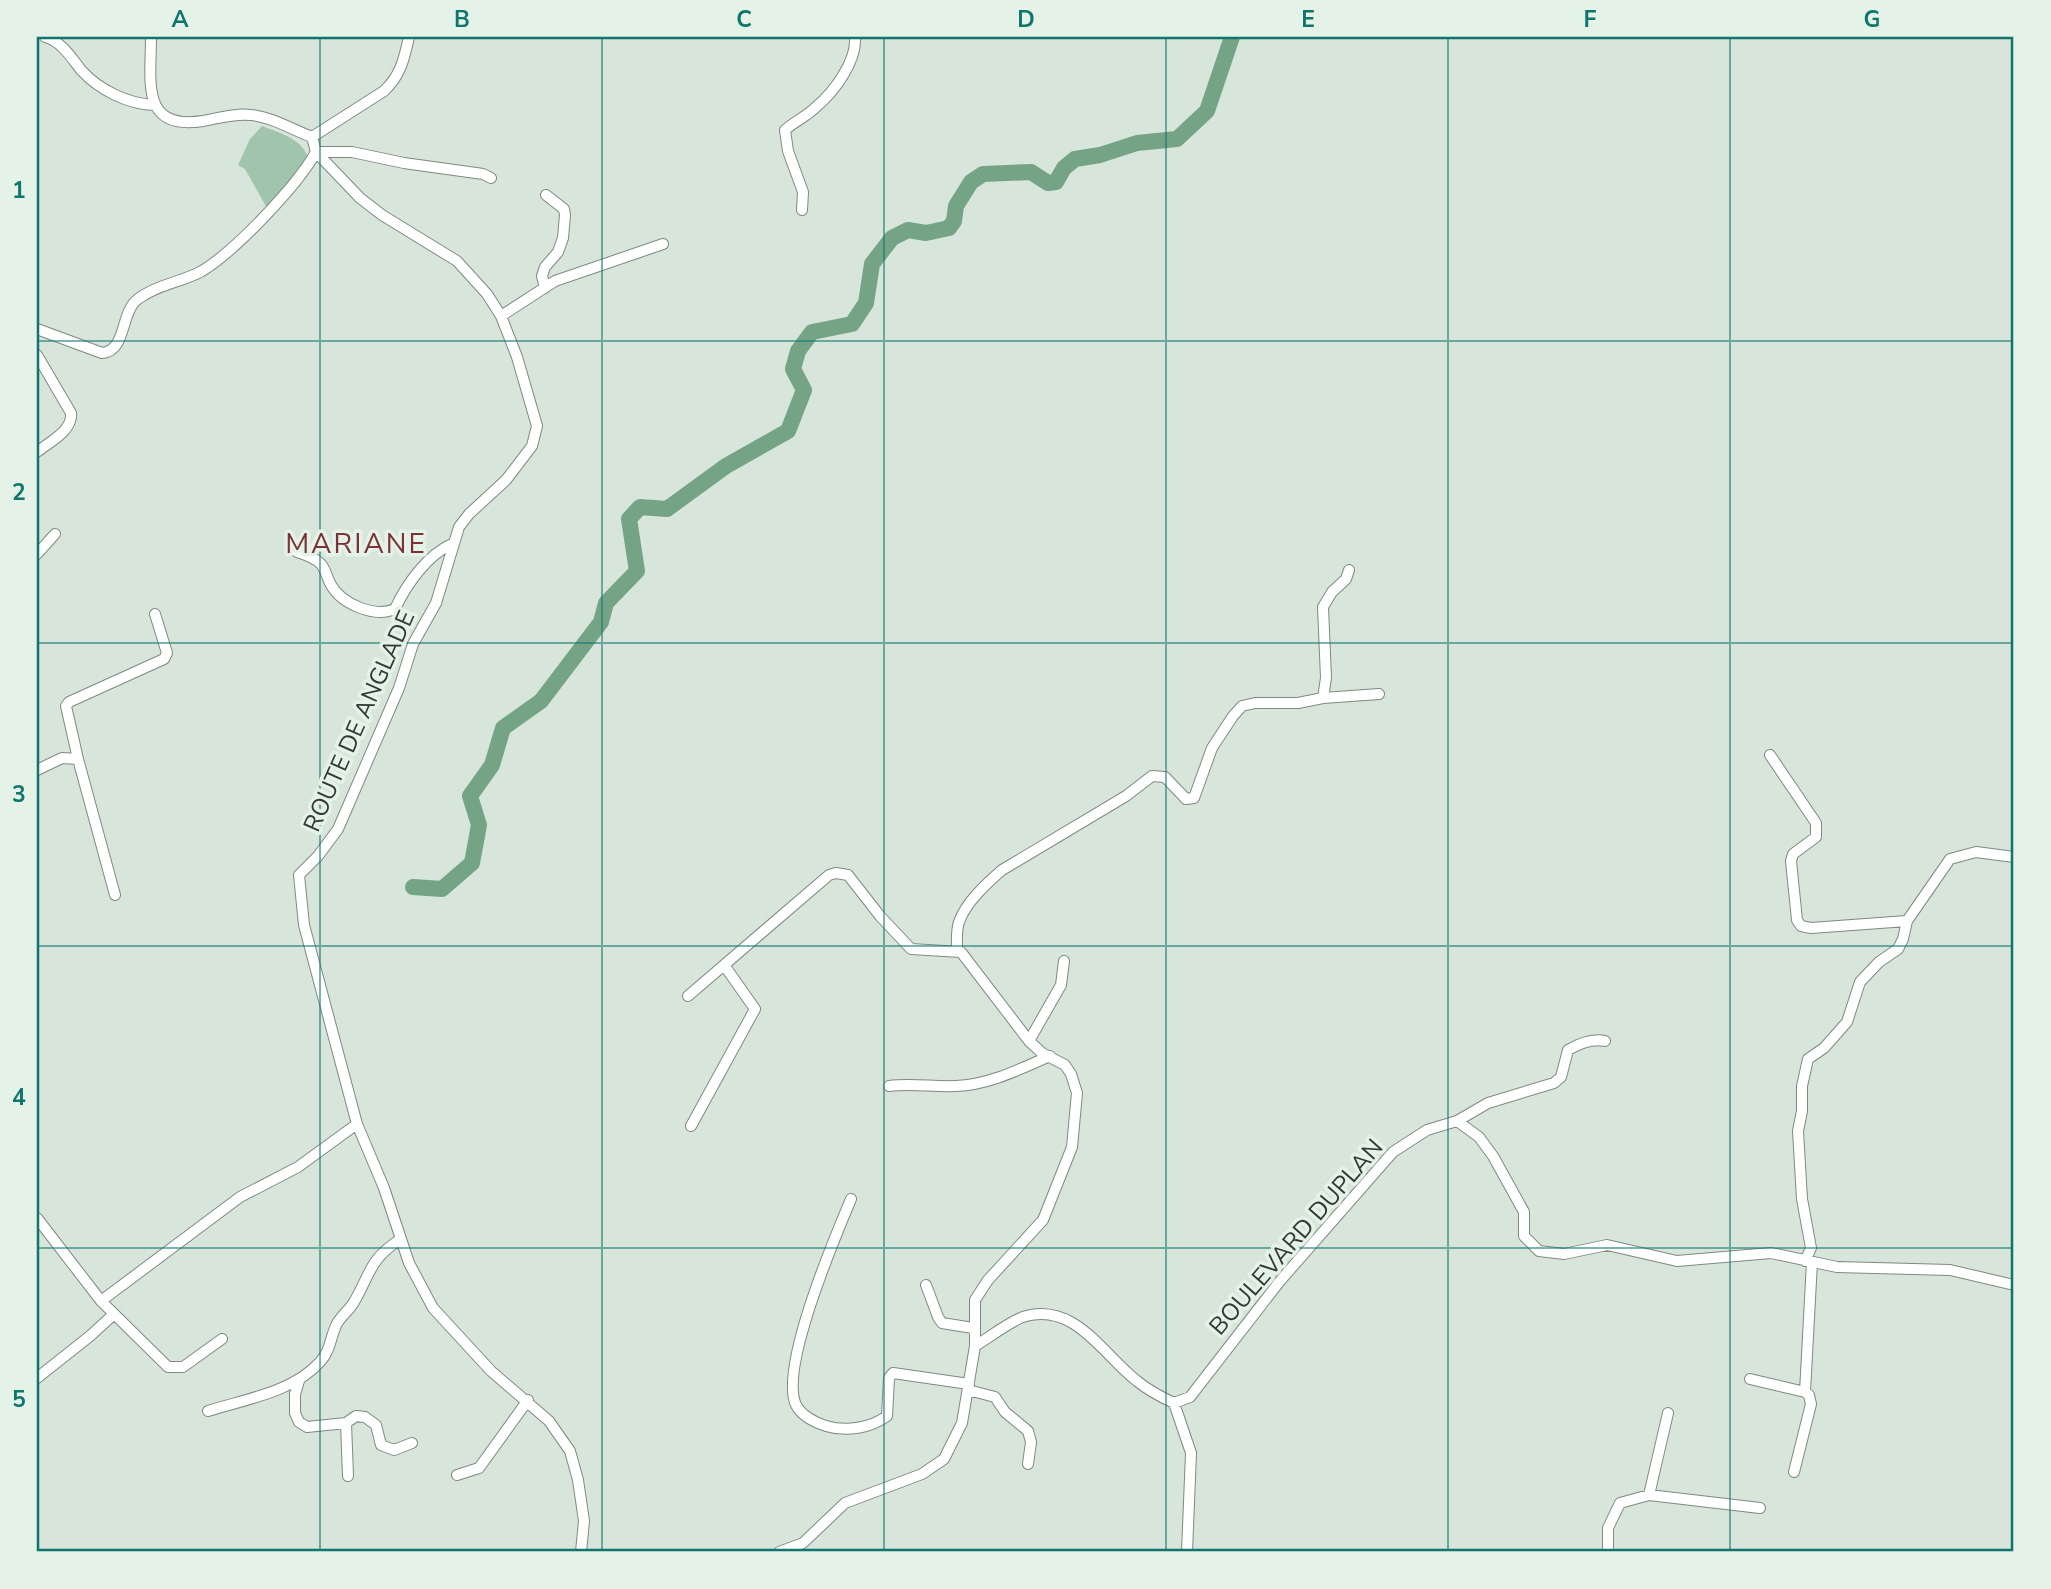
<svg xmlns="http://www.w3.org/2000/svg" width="2051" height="1589" font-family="'Nunito Sans',sans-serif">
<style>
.green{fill:#a1c4ac}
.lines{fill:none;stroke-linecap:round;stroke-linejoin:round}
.river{stroke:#74a485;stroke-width:16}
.minor-casing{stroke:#7e8a81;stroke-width:12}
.minor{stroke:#fff;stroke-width:10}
.grid{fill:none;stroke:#0f766e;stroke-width:2;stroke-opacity:0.55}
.labels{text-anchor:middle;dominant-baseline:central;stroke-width:7;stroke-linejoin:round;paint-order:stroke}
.street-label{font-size:24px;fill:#333935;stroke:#e4f2e8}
.quarter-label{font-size:28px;letter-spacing:2px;fill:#7b3333;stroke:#e4f2e8}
.neatline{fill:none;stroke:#0f766e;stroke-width:2.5}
.grid-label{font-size:23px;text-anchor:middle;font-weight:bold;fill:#0f766e}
</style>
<rect width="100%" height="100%" fill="#d7e5db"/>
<path class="green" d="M262,126C280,133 307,140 309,163L267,208L245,169L238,165L250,139Z"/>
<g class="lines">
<path class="river" d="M413,887L442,889L472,863L479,825L470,796L492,765L503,728L541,701L601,622L606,603L637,571L629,519L640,507L667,509L726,466L788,431L804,390L793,369L798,351L812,332L852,324L866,303L872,264L892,238L908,230L926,233L949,228L954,221L956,206L971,182L983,174L1031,172L1048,183L1056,182L1064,168L1075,159L1100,155L1137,143L1177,139L1207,111L1232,37"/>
<defs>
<path id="minor" d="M45,37C61,41 71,57 81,70C99,90 128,104 154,105
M151,37C151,81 140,131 203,121C219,118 236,113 251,115C272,117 293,130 312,137
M316,152L360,198L382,215L457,261L487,294L501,316L517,357L537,426L532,446L506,480L469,514L459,527L436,603L413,644L399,688L338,829L318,856L299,875L304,925L357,1124L384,1188L409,1263L433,1308L491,1371L549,1421L570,1451L578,1480L584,1521L581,1552
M316,152H352L404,163L483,174L491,178
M802,210L803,192L788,151L785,130C794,122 807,116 816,107C834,92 857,61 855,37
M545,288L542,276L545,267L558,252L563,238L565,215L564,209L546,195
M501,316L555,281L663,244
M37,329L102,353C127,351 120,312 138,299C156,285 182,282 202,271C235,251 297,186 316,152L312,137L384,91C401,75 404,59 409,37
M37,355L71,413C73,431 49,442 37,452
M297,552C306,555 314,557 321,564C326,570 327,578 331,585C342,604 374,618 395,609C406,585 427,555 452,544
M37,554L55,534
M1323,698L1326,678L1323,607L1332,592L1346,579L1349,570
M1770,755L1816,823V837L1793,854L1791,861L1797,920L1801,926L1811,928L1907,921
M78,759L66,706L69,702L164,659L167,653L155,614
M37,770L62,758L78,759L115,895
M957,950C957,941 956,931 959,922C966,902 986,884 1002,870L1126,796L1152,776L1165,777L1186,799L1194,798L1212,748L1233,716L1242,706L1255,703H1298L1323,698L1379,694
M688,996L829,875L836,873L848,875L880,916L911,949L961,952L1029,1041L1042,1053L1065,1065L1071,1074L1077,1093L1072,1147L1043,1220L988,1280L975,1300V1346
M1029,1041L1061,985L1064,961
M889,1086C912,1083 933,1087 956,1086C989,1085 1020,1069 1050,1056
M1457,1121L1488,1103L1554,1083L1561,1077L1568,1050C1580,1043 1592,1038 1605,1041
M691,1126L755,1009L724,965
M851,1199C835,1237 779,1368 796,1405C801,1415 815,1423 826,1426C846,1432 871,1428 887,1416L889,1378L893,1373L969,1384
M37,1218L101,1301L168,1367H183L222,1339
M1805,1261L1811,1248L1802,1199L1798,1131L1802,1111V1086L1808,1059L1824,1048L1847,1022L1860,982L1879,962L1898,949L1903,939L1907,921L1950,859L1976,852L2014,857
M926,1285L938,1317L942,1323L973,1328
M101,1301L240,1197L298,1167L357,1124
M37,1378L90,1336L113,1315
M1750,1379L1805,1392
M299,1381L295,1394V1413L299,1422L307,1427L346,1423L356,1416L365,1417L376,1425L381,1445L394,1450L412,1443
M968,1390L995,1397L1005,1412L1028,1431L1031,1442L1028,1464
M1174,1403L1191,1453L1187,1552
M208,1411C246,1399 293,1392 320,1362C330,1351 330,1340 335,1328C338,1318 349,1311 354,1302C371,1273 369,1259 401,1239
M346,1423L348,1476
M1794,1472L1811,1404L1809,1395L1805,1392L1812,1262
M457,1475L479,1468L528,1400
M1649,1495L1668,1413
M779,1552L803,1543L845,1503L922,1474L944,1459L962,1423L975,1346C989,1338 1011,1320 1026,1316C1076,1303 1103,1355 1137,1381C1148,1390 1161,1397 1174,1403L1190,1397L1280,1281L1393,1152L1427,1130L1457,1121L1479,1137L1493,1156L1524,1212V1236L1539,1251L1564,1254L1607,1245L1677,1261L1771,1253L1837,1267L1950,1270L2014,1285
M1608,1552V1528L1620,1503L1649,1495L1760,1508"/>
</defs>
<use href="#minor" class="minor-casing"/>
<use href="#minor" class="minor"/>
</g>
<path class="grid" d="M320,37V1552M602,37V1552M884,37V1552M1166,37V1552M1448,37V1552M1730,37V1552M37,341H2014M37,643H2014M37,946H2014M37,1248H2014"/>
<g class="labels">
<g class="street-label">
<text transform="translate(359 721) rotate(-66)">ROUTE DE ANGLADE</text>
<text transform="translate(1296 1237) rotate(-49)">BOULEVARD DUPLAN</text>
</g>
<g class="quarter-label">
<text x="356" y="544">MARIANE</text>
</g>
</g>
<rect width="2051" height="1589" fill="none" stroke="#e4f2e8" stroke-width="77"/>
<rect x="38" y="38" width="1974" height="1512" class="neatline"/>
<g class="grid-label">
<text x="180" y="27">A</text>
<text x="462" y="27">B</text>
<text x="744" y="27">C</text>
<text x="1026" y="27">D</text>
<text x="1308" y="27">E</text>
<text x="1590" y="27">F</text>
<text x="1872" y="27">G</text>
<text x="19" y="198">1</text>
<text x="19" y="500">2</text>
<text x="19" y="802">3</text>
<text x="19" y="1105">4</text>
<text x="19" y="1407">5</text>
</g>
</svg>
